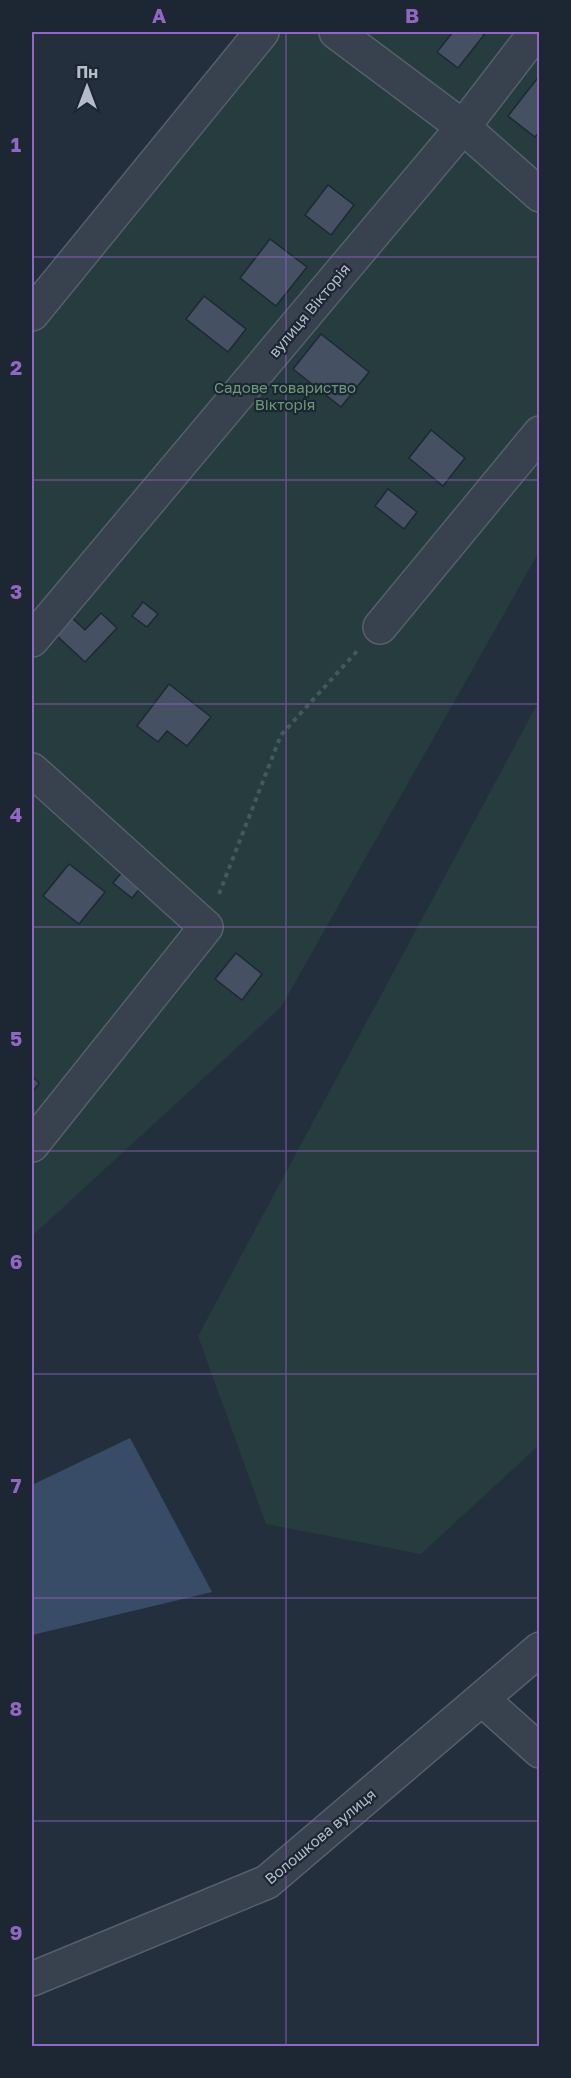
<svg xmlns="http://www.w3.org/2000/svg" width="571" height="2078" font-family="'Golos Text',sans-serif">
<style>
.green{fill:#263c3f}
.water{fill:#394c67}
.building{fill:#455162;stroke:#1f2835;stroke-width:1.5}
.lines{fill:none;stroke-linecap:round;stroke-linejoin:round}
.minor-casing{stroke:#565f6c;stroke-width:36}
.path{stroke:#44595c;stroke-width:4;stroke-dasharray:4.5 4.5;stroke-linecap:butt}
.minor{stroke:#38414e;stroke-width:33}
.grid{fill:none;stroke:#9266c3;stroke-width:1.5;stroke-opacity:0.55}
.labels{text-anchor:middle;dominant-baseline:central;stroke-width:4.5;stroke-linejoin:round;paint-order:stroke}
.street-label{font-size:15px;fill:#b4bcc9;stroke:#1d2633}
.park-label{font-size:15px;fill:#6b9a76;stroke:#1d2633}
.neatline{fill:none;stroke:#9266c3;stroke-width:2}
.grid-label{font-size:20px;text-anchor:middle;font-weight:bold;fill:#9266c3}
</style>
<rect width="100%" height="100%" fill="#242f3e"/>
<path class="green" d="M249,32H539V552L281,1007L32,1236V307Z
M539,701V1445L421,1554L266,1524L198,1336Z"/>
<path class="water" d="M130,1438L212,1592L32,1635V1485Z"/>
<path class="building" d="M453,32H480L484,35L458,68L437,52Z
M540,75V131L535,137L508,116Z
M328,185L354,205L331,235L305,215Z
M270,239L307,267L276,306L240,278Z
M204,296L246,329L228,352L186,319Z
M321,334L369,372L341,407L293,369Z
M431,430L465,458L443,486L409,458Z
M388,489L417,512L404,529L375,506Z
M143,602L158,614L147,627L132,616Z
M101,613L117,628L85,662L55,634L71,617L85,630Z
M169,684L211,717L187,746L167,731L158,742L137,726Z
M69,864L105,892L79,924L43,896Z
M123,871L142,886L132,898L113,883Z
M236,953L262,974L242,1000L215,979Z
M32,1076L39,1083L32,1093Z"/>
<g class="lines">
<defs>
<path id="minor" d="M336,32L463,127L540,195
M32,314L262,32
M380,627L540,433
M32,640L463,127L536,32
M32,770L206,927L32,1145
M482,1699L540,1751
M32,1979L267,1882L540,1649"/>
</defs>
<use href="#minor" class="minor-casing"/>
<path class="path" d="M219,894L281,735L359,649"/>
<use href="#minor" class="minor"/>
</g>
<path class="grid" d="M286,32V2046M32,257H540M32,480H540M32,704H540M32,927H540M32,1151H540M32,1374H540M32,1598H540M32,1821H540"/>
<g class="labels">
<g class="street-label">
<text transform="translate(309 310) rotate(-50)">вулиця Вікторія</text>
<text transform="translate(320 1836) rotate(-40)">Волошкова вулиця</text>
</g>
<g class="park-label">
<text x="285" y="387">Садове товариство<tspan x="285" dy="17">Вікторія</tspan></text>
</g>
</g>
<rect width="571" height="2078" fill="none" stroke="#1d2633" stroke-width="66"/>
<g transform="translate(87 87)" stroke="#1d2633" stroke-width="4.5" paint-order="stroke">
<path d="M0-4.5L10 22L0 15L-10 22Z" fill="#b4bcc9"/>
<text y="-9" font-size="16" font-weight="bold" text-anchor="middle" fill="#b4bcc9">Пн</text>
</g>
<rect x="33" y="33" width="505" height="2012" class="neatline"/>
<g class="grid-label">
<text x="159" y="23">A</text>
<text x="412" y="23">B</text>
<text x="16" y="152">1</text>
<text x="16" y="375">2</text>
<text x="16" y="599">3</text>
<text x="16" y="822">4</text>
<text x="16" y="1046">5</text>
<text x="16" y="1269">6</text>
<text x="16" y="1493">7</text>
<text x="16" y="1716">8</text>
<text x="16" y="1940">9</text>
</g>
</svg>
